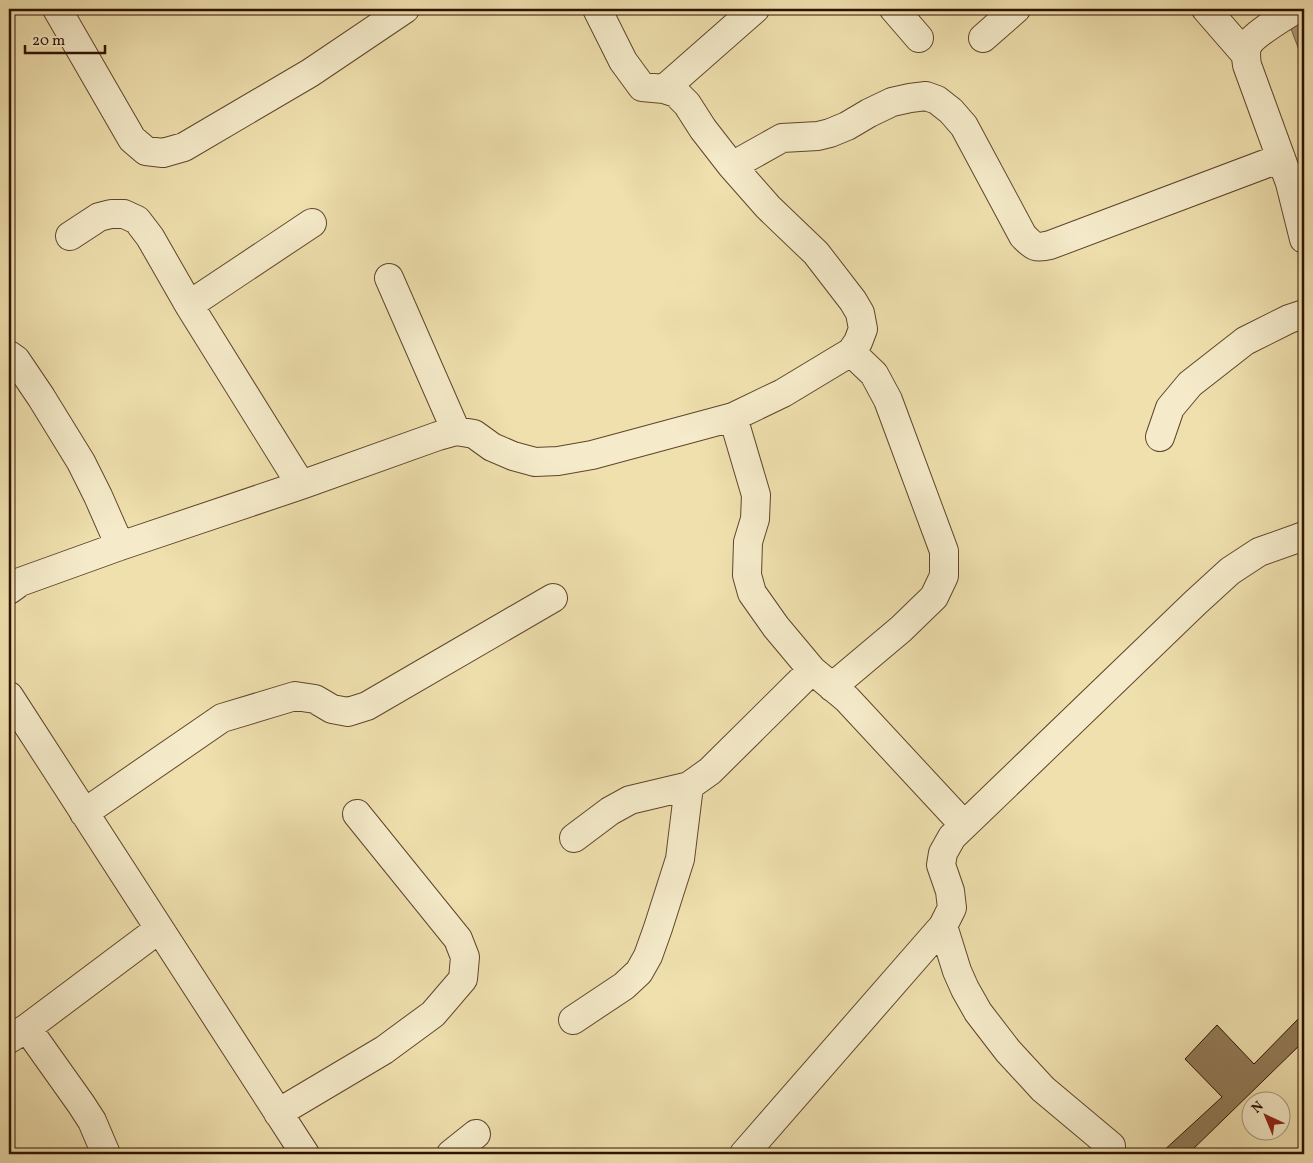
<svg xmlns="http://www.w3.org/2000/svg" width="1313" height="1163" font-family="Vollkorn,serif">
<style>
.water{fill:#ae9a73;stroke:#7b6345}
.building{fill:#937d5a;stroke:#2f1100}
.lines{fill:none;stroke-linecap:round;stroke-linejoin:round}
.minor-casing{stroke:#5f452c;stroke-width:30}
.minor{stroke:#f5ebca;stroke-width:28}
</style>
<rect width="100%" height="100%" fill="#efe0ae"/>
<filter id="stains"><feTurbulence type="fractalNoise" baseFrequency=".004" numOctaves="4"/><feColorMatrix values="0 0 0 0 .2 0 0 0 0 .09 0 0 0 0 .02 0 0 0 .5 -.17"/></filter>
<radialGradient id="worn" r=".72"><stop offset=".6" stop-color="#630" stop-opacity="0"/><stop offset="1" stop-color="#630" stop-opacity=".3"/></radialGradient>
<path class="water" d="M1275,9H1304V63L1291,29Z"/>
<path class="building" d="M1304,1013V1041L1188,1154H1160L1222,1097L1185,1059L1217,1025L1254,1064Z"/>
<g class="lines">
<defs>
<path id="minor" d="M57,9L132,139L146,151L163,153L184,147L310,73L405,9
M894,9L919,38
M1206,9L1246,55
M1296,9C1285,16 1253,35 1248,45C1245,51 1246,58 1247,65L1290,183L1304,239
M983,38L1016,9
M664,89L755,9
M732,166L782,138L818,136L830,133L847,126L869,113L892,102L910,98L926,96L937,100L951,111L964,126L1023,236C1033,246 1035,249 1050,245L1281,158
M70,236L99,217L111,214H124L137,220L150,237L189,305L301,485
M389,278L456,431
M189,305L312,223
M9,355L16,360L41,397L81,462L98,496L120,546
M733,417L756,495L755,519L748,542L747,575L752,593L776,627L812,670L847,699L964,825
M1160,437L1170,408L1190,384L1245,341L1289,319L1304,314
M9,590L20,582L120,546L301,485L438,436L456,431L474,434L492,447L513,456L535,462L558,461L592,455L733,417L783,393L851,352L858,342L863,329L860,313L853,301L816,253L768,207L731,165L703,129L687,104L676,93L664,89L642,87L623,61L597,9
M832,687L901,629L934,597L944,576V551L888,400L874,374L851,352
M9,696L305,1154
M84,813L222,718L295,696L315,699L332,709L348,712L367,706L553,598
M574,838L610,811L630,800L689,786L710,771L812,670
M943,926L957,971L965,989L978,1012L1008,1051L1043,1089L1111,1146
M573,1020L624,986L639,972L648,956L658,928L680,859L689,786
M27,1028L81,1104L92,1121L106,1154
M9,1039L27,1028L159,929
M278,1113L384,1050L433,1014L463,979L465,957L458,939L357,814
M451,1154L476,1134
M744,1154L943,926L952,908L950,891L941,865L943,853L952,837L1195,603L1230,571L1259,552L1304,536"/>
</defs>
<use href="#minor" class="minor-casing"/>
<use href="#minor" class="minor"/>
</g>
<rect width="1313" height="1163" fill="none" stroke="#efe0ae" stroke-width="30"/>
<rect x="10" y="10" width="1293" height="1143" fill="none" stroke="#2f1100" stroke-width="2.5"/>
<rect x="15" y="15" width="1283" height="1133" fill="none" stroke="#2f1100"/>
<g transform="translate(1266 1116) rotate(316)"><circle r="24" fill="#f5ebca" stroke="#a69479"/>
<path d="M0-4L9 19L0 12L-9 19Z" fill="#8f2418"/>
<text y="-8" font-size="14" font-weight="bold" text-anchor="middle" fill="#2f1100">N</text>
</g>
<path d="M25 45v8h80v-8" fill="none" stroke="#2f1100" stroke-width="2.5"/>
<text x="32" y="45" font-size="15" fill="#2f1100" stroke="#f5ebca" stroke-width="4" paint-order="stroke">20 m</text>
<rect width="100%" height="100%" filter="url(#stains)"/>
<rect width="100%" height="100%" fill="url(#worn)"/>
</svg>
